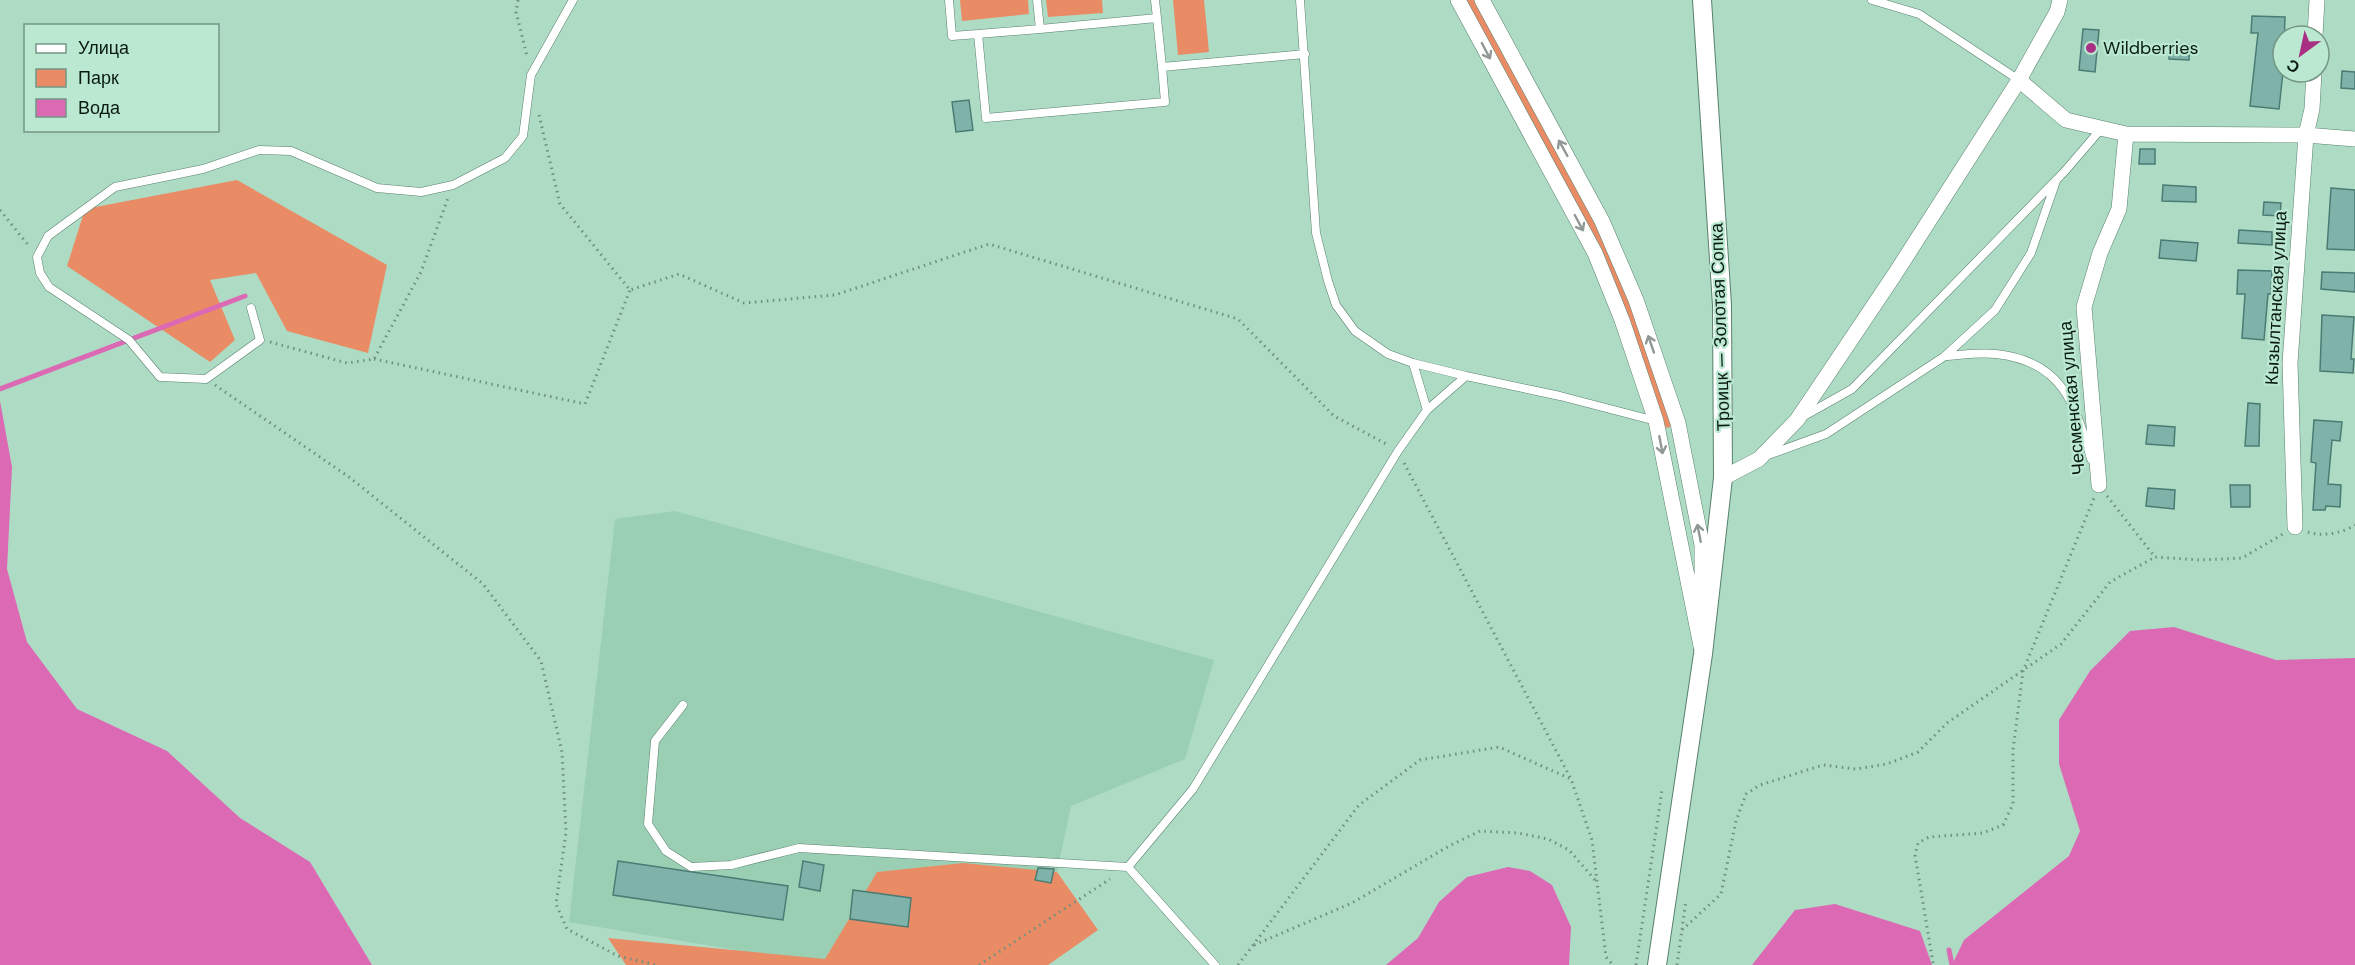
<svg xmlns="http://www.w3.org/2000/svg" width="2355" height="965" font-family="'DM Sans',sans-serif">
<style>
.built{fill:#9bcfb4}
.green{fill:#e98c65}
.water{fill:#dc69b4}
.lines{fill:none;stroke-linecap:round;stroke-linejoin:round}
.stream{stroke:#dc69b4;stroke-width:5}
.building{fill:#7fb3aa;stroke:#4a7c74;stroke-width:1.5}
.service-casing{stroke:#58816d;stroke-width:9}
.minor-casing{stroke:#58816d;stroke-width:16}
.tertiary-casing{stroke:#58816d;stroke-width:20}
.path{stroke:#6e907f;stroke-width:3;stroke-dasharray:1.5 4.5;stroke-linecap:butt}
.service{stroke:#fff;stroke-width:8}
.minor{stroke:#fff;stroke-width:15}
.tertiary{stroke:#fff;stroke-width:18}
.oneway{stroke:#909895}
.poi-dot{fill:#a92f84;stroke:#bbe8d1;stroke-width:2}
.labels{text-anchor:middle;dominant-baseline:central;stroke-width:4.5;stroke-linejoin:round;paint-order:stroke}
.poi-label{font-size:18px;fill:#091b13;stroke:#bbe8d1;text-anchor:start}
.street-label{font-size:18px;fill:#091b13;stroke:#bbe8d1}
</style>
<rect width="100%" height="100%" fill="#aedbc4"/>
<path class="built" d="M675,511L1214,660L1185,759L1071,806L1041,947L825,965L569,922L615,519Z"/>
<path class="green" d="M960,0H1028L1029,14L962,21Z
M1046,0H1102L1103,13L1048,17Z
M1173,0H1204L1209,52L1178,55Z
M1465,0H1476L1592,215L1621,274L1673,426L1666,428L1637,345Z
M237,180L387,265L368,353L287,331L256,273L210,280L235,340L210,362L67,266L85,209Z
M963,863L1057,872L1098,930L1048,965H626L608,938L825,959L877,872Z"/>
<path class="water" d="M0,401L12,467L7,569L27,642L77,709L167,751L240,818L310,862L372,965H0Z
M2174,627L2276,660L2355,658V965H1952L1964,940L2069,856L2080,831L2059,764V720L2090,671L2130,631Z
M1508,867L1530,871L1552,885L1571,927L1569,965H1386L1418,938L1439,902L1467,877Z
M1835,904L1920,931L1932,965H1752L1795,910Z"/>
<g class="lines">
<path class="stream" d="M0,389L245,296
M1949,950L1952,965"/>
</g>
<path class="building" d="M2252,16L2285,17L2283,72L2279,109L2250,106L2258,33H2251Z
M2083,29L2099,30L2095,72L2079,70Z
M2170,44L2190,45L2189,60L2169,59Z
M2342,71L2355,72V89L2341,88Z
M969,100L973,130L956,132L952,102Z
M2140,149H2155V164H2139Z
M2163,185L2196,187V202L2162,201Z
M2331,188L2355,190V250L2327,249Z
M2264,202L2281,203L2280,216L2263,215Z
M2239,230L2272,232V245L2238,243Z
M2161,240L2198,243L2196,261L2159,258Z
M2238,270L2272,271L2271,294H2268L2264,340L2242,338L2245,294H2237Z
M2322,272L2355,273V292L2321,289Z
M2322,315L2354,317L2351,359H2354L2353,373L2320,371Z
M2248,403L2260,404L2259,446H2245Z
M2314,420L2342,422L2340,441L2332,440L2328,484L2341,485L2340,507L2326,506L2325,510H2313L2316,463L2311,462Z
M2148,425L2175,427L2174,446L2146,444Z
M2230,485H2250V507H2231Z
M2148,488L2175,490L2174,509L2146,506Z
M618,861L788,886L783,920L613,895Z
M803,861L824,865L820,891L799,887Z
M1038,868L1054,869L1051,883L1035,880Z
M853,890L911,898L908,927L850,919Z"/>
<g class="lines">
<defs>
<path id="service" d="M949,0L952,36L978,34
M1037,0L1040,29L1157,18L1162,67L1305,54
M1155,0L1157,18
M1300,0L1316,233L1328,281L1336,305L1355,331L1388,354L1413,363L1466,376
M1872,0L1919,14L2019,80
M1040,29L978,34L986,118L1165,102L1162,67
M251,308L260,340L206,379L160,377L129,340L49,287L40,273L37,257L48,236L115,187L203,169L259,150L291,151L377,188L421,192L453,185L505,158L523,136L531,75L573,0
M1945,356C1961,355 1980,352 1996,354C2062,361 2075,403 2091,459
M1413,363L1427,410
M1804,416L1852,389L2065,171L2101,129
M1768,455L1826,434L1945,356L1995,310L2031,253L2056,181
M683,705L655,741L648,824L666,851L691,867L731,865L799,848L1128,867L1193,789L1398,451L1427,410L1466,376L1560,396L1656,421
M1128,867L1215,965"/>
<path id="minor" d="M1458,0L1595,253L1622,320L1656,421L1701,646
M1482,0L1602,221L1636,300L1678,423L1702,545V603
M2315,36L2317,0
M2019,80L2066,120L2126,134L2306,135L2355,139
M1723,478L1759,459L1797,420L1895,274L2019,80L2057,12L2060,0
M2099,485L2084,307L2100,253L2119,209L2126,134
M2295,527L2290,363L2306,135L2312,109L2314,72"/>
<path id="tertiary" d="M1657,965L1703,654L1723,478L1722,305L1702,0"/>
</defs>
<use href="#service" class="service-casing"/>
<use href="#minor" class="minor-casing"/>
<use href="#tertiary" class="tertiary-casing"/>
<path class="path" d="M518,0L516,12L527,56
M539,115L560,204L630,290L679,274L744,303L835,295L989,244L1238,319L1334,416L1388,445
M0,210L29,246
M270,342L347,363L374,359L421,272L448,198
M374,359L585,404L630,290
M215,385L349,477L483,584L541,661L562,752L566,832L556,904L567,929L618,956L656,965
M1404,463L1571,779
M2107,496L2155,557L2200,560L2242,558L2283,534
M2308,532C2322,537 2343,533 2355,525
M1682,930L1721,894L1736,821L1746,794L1760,785L1823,765L1856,769L1887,764L1918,752L1947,723L2061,644L2110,582L2155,557
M1254,945L1352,903L1449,846L1480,831L1518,833L1548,839L1569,850L1595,880
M1933,963L1915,855L1918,843L1929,837L1983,833L2003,825L2013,804V750L2023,671L2094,498
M979,965L1110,879
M1238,965L1359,805L1420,760L1499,747L1571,779L1592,840L1606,957L1613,965
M1636,965L1662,790
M1677,965L1686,900"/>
<use href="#service" class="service"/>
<use href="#minor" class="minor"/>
<use href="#tertiary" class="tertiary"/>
</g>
<defs><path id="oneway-shaft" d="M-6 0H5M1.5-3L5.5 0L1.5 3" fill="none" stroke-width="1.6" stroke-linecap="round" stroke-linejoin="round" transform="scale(1.5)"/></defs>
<g class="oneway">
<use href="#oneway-shaft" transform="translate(1486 51) rotate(62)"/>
<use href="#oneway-shaft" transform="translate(1563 148) rotate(-119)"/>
<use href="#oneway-shaft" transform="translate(1579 223) rotate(62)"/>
<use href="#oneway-shaft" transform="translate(1651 344) rotate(-109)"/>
<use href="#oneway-shaft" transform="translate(1661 445) rotate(79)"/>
<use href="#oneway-shaft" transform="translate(1699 533) rotate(-101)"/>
</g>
<circle class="poi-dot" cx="2091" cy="48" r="6"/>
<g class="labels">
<g class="poi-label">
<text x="2103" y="48">Wildberries</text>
</g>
<g class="street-label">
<text transform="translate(2276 298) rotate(-87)">Кызылтанская улица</text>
<text transform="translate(1720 327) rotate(-92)">Троицк — Золотая Сопка</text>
<text transform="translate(2072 398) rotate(-95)">Чесменская улица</text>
</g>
</g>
<rect x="24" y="24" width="195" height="108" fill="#bbe8d1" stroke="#749685" stroke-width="1.5"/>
<rect x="36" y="44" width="30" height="9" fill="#ffffff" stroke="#749685" stroke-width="1.5"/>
<text x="78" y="54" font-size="18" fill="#091b13">Улица</text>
<rect x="36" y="69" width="30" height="18" fill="#e98c65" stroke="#749685" stroke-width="1.5"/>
<text x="78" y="84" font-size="18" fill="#091b13">Парк</text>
<rect x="36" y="99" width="30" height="18" fill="#dc69b4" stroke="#749685" stroke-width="1.5"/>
<text x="78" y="114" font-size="18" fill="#091b13">Вода</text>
<g transform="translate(2301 54) rotate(213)"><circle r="28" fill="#bbe8d1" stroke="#749685" stroke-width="1.5"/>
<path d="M0-4.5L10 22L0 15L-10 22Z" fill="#a92f84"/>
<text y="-9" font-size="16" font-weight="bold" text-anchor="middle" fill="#091b13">С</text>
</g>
</svg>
